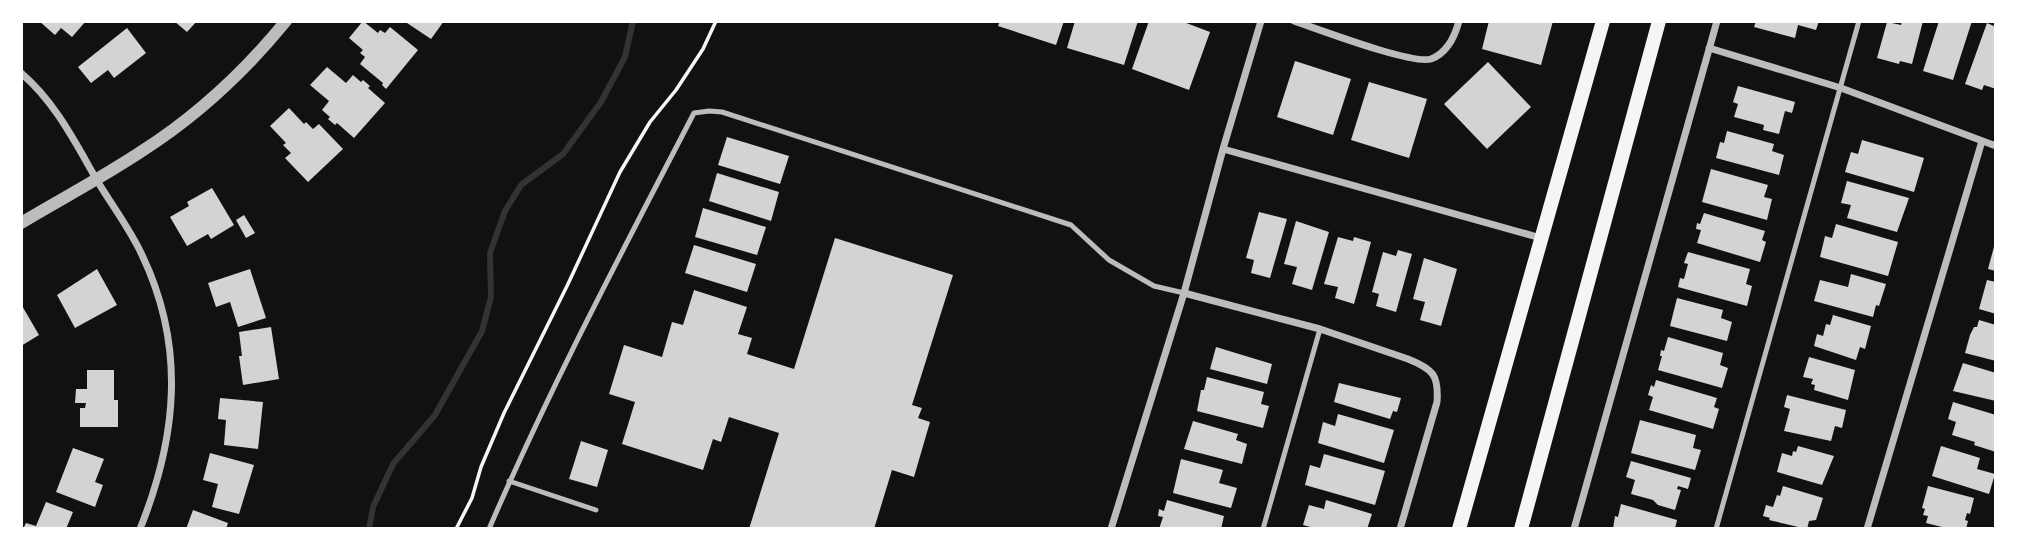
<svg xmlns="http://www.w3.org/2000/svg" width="2017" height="550" font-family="Rubik,sans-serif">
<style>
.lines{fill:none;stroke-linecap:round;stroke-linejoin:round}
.stream{stroke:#333;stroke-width:6}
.building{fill:#d3d3d3}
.path{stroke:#f5f5f5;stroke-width:3.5}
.service{stroke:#bcbcbc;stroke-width:5}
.minor{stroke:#bcbcbc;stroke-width:7}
.tertiary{stroke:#bcbcbc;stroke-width:12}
.secondary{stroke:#f5f5f5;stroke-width:14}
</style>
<rect width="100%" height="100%" fill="#111"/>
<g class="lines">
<path class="stream" d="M369,529L373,507L393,464L435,415L482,331L491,297L490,253L505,211L521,185L563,154L601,102L625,57L633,21"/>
</g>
<path class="building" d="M39,21H86L72,37L61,28L55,35Z
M174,21H197L187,32Z
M363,21L378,33L380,30L385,33L390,27L418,50L386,89L382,85L383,83L360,64L365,57L360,53L363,50L349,38Z
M404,21H444L431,39Z
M1000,21H1064L1056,45L998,26Z
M1075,21H1138L1124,65L1067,48Z
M1149,21H1181L1210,32L1189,90L1132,69Z
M1489,21H1553L1541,65L1482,49Z
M1756,21H1819L1816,30L1798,25L1795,38L1754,27Z
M1902,21H1923L1912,64L1900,61L1899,64L1877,58L1887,22L1901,25Z
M1939,21H1972L1953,80L1923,71Z
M1987,23L1996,27V89L1984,85L1982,90L1965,84Z
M127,28L146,53L114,78L108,70L91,83L78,67Z
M1295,61L1351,79L1333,135L1277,117Z
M1488,62L1531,107L1487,149L1444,104Z
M327,67L346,83L353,75L361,82L363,80L370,86L368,88L385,103L354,138L337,123L335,125L328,119L330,117L322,110L329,101L310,85Z
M1369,82L1427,99L1409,158L1351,140Z
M1738,86L1795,102L1792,113L1785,111L1779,134L1763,130L1764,125L1734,117L1738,104L1733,102Z
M289,108L304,124L306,122L313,129L319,124L343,149L308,182L285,158L291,153L283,145L286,143L270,126Z
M1727,131L1774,144L1772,151L1784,155L1779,175L1716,158L1720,142L1724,143Z
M727,137L789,156L780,184L718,165Z
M1862,140L1924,158L1914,192L1845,172L1851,152L1858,154Z
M1711,169L1768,185L1764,197L1772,199L1767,220L1702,202Z
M717,173L779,192L771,221L709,201Z
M1847,181L1909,198L1897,232L1847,218L1851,205L1841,203Z
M212,188L234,225L211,239L208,234L187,246L170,217L189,206L187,202Z
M703,208L766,227L757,255L695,237Z
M1259,212L1287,219L1270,278L1251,273L1254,260L1246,258Z
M1704,213L1765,231L1762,240L1766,242L1760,262L1697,243L1701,230L1696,229L1697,223L1700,224Z
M244,215L255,233L246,238L236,220Z
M1296,221L1329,232L1312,290L1292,284L1297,267L1284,264Z
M1836,224L1898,242L1888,276L1820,257L1825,236L1832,238Z
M1338,237L1353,241L1354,237L1371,242L1354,304L1335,298L1338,287L1324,284Z
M835,238L953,275L912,405L922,408L918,418L930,422L914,477L892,470L874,529H749L779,433L729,417L721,442L713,439L703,470L622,444L635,402L609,394L624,345L662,357L672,322L683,325L694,290L747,307L738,334L752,338L747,354L794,369Z
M1995,243H1996V271L1988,269Z
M694,245L756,264L747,292L685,273Z
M1398,250L1412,254L1396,312L1376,306L1379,294L1372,292L1383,252L1396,256Z
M1688,252L1750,269L1746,284L1752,286L1747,306L1678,287L1680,278L1684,279L1688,264L1684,263Z
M1424,258L1457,269L1441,326L1420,320L1425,302L1413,299Z
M97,269L117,305L75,328L57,295Z
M250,269L266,318L238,327L230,302L216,307L208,283Z
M1851,274L1886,284L1879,306L1876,305L1873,317L1814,301L1820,280L1848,287Z
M1987,280L1996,282V314L1979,309Z
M1677,298L1723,310L1721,318L1732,322L1727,341L1670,326Z
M21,304L39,335L21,346Z
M1833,315L1871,326L1865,349L1860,347L1856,360L1814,346L1817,334L1823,336L1826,324L1830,325Z
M1979,320L1996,325V361L1965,353L1970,335L1974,327H1977Z
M271,327L279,379L243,385L239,356H242L239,332Z
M1668,337L1723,353L1720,365L1728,368L1722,388L1658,370L1662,356H1660L1661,350L1664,351Z
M1216,347L1272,364L1267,384L1210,369Z
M1809,357L1855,370L1848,400L1814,390L1815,385L1811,384L1813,379L1803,377Z
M1963,363L1996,373V401L1953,391Z
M87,370H114V400H118V427H80V408H85L86,403H75L76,389H87Z
M1207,377L1264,392L1261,404L1269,406L1263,428L1197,411L1201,390H1204Z
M1656,380L1717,398L1714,407L1719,409L1713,429L1649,410L1653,397L1648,395L1651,385L1654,387Z
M1339,383L1401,398L1397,412L1393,411L1390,419L1334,402Z
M1787,395L1846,410L1842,428L1835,426L1831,441L1784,431L1790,409L1784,407Z
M220,398L263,402L258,449L224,445L226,420L218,419Z
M1953,402L1996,415V452L1974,445L1975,442L1952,435L1956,422L1948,419Z
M1338,414L1394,430L1384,463L1318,443L1323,422L1335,426Z
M1640,420L1696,435L1693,448L1701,450L1695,470L1631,453Z
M1193,421L1238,434L1236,440L1247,444L1242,464L1184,449Z
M581,441L608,450L597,487L569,479Z
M1798,446L1834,456L1822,485L1777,472L1782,453L1792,456L1793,451L1796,452Z
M1941,446L1980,458L1977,469L1995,474L1989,494L1932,476Z
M73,448L104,459L95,482L103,485L95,507L56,492Z
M210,453L254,465L239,514L212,507L218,484L203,480Z
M1324,454L1385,471L1375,505L1305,485L1310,465L1320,468Z
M1181,459L1223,470L1219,483L1237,488L1231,508L1173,493Z
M1631,461L1691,478L1688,489L1678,486L1677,489L1681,490L1675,510L1658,505L1653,500L1631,494L1635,480L1626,477Z
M1783,486L1823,498L1816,520L1809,521L1807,529L1769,520L1770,518L1763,516L1766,505L1773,507L1777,495L1780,496Z
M1928,486L1974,498L1970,514L1967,513L1965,520L1968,521L1966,529H1950L1926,523L1928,516L1923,515L1925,509L1922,508Z
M1167,500L1224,516L1221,529H1159L1163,517L1158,516L1159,509L1164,511Z
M1326,500L1372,514L1367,529H1318L1303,525L1309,505L1324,509Z
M46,502L73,512L66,529H23L26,523L36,526Z
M1621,504L1677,520L1675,529H1613L1615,516L1618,517Z
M193,510L228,523L226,529H186Z"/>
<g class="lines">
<path class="path" d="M456,529L472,498L481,467L504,413L568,284L620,172L650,122L676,90L703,49L716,21"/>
<path class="service" d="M509,481L596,510
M489,529C550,387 623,250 694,113L709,111L722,112L1071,225L1109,260L1154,286L1184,293
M1263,529L1320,329
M1716,529L1859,21"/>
<path class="minor" d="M1294,21C1318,29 1412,65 1431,59C1447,53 1455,36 1459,21
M1709,48L1841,88L1996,146
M21,73C54,101 74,140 95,177C110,203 129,227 142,255C186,347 177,437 140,529
M1223,149L1261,21
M1184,293L1320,329L1408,359C1433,369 1439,375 1437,402L1400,529
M1111,529L1184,293L1223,149L1541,238
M1574,529L1717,21
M1867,529L1982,141"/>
<path class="tertiary" d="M21,223C61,199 103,177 142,151C197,116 245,71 286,21"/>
<path class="secondary" d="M1459,529L1603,21
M1521,529L1659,21"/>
</g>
<rect width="2017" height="550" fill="none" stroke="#ffffff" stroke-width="46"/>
</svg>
